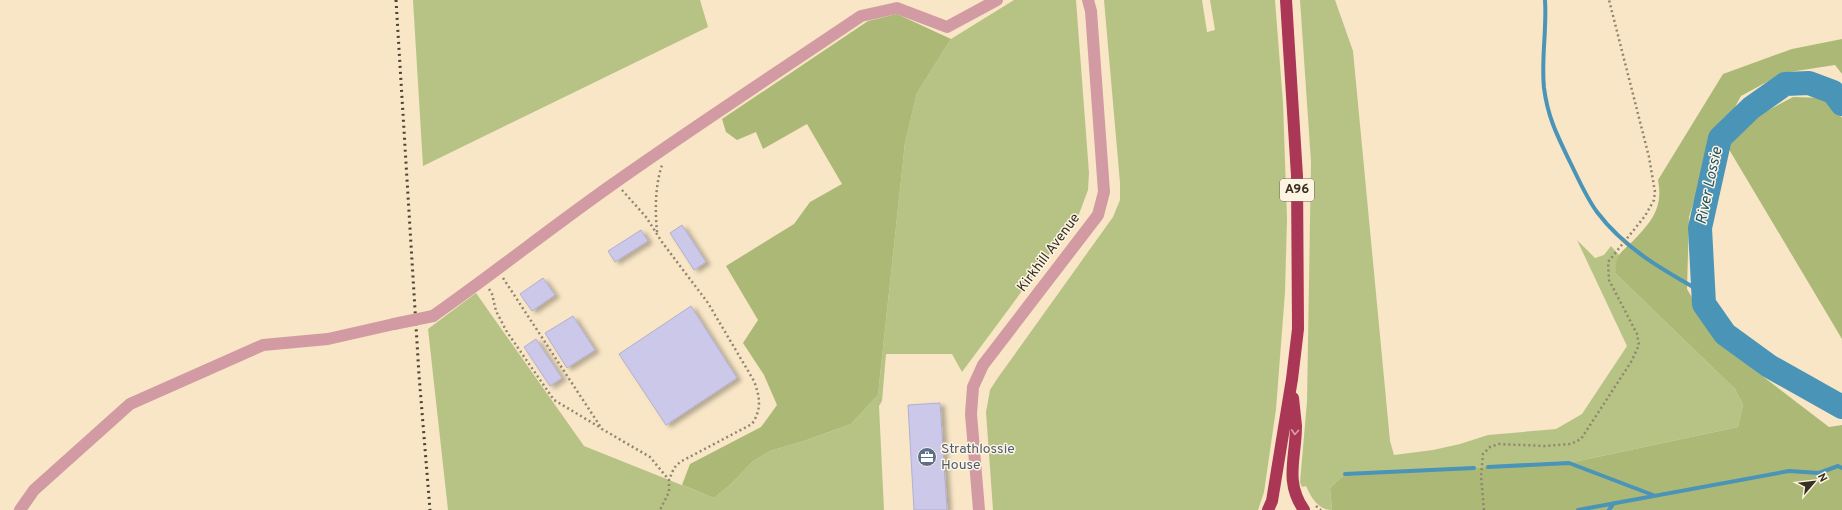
<svg xmlns="http://www.w3.org/2000/svg" width="1842" height="510" font-family="Overpass,sans-serif">
<style>
.green{fill:#b6c385}
.forest{fill:#acb976}
.lines{fill:none;stroke-linecap:round;stroke-linejoin:round}
.stream{stroke:#4a94b8;stroke-width:4}
.river{stroke:#4a94b8;stroke-width:24}
.building{fill:#cbc8ea;stroke:#b2afd0;filter:url(#shadow)}
.path{stroke:#91856f;stroke-width:2.5;stroke-dasharray:2 3;stroke-linecap:butt}
.street{stroke:#d29aa3;stroke-width:12}
.highway{stroke:#aa3756;stroke-width:12}
.rail{stroke:#4c4335;stroke-width:3;stroke-dasharray:2 4;stroke-linecap:butt}
.street-bridge{stroke:#d29aa3;stroke-width:12}
.oneway{stroke:#d99fa2}
.labels{text-anchor:middle;dominant-baseline:central;stroke-width:3;stroke-linejoin:round;paint-order:stroke}
.shield{fill:#fff4e1;stroke:#726a5c;stroke-width:1}
.shield-label{font-size:13px;font-weight:bold;fill:#362f23}
.street-label{font-size:14px;fill:#362f23;stroke:#fff4e1}
.service-label{font-size:14px;fill:#4e5e75;stroke:#fff4e1;text-anchor:start}
.water-label{font-size:15px;font-style:italic;fill:#1a556e;stroke:#fff4e1}
</style>
<defs>
<filter id="shadow"><feDropShadow dx="4.5" dy="2.5" stdDeviation="2" flood-color="#0004"/></filter>
</defs>
<rect width="100%" height="100%" fill="#f8e6c6"/>
<path class="green" d="M413,0H700L708,27L423,166Z
M1014,0H1076L1089,173L1088,190L1079,214L962,372L952,354H886L882,401L879,406L884,510H448L428,329L476,293L584,446L714,498L731,484L752,462L770,451L804,441L851,424L878,395L905,143L917,93L951,39Z
M1104,0H1202L1207,32L1215,30L1210,0H1275L1283,103L1287,219L1285,292L1276,409L1264,492L1258,510H993L986,412L990,390L997,379L1113,217L1120,200V183Z
M1300,0H1335L1353,51L1390,441L1394,455L1433,450L1460,444L1488,435L1556,429L1582,414L1627,346L1577,240L1595,258L1604,255L1611,246L1619,255L1615,273L1735,389L1743,405L1738,427L1569,463L1345,474L1330,488L1332,510C1318,510 1311,497 1306,486L1302,487L1300,482L1307,402L1311,162Z"/>
<path class="forest" d="M897,14L951,39L917,93L905,143L878,395L851,424L804,441L770,451L752,462L731,484L714,498L682,485L690,464L761,427L777,405L764,375L743,343L758,320L726,266L794,224L810,202L842,184L807,124L763,149L756,132L737,140L726,132L722,119L868,21Z
M1842,39V74L1835,65L1783,73L1741,96L1708,156L1689,217L1687,289L1714,335L1748,365L1829,427L1842,425V510H1332L1330,488L1345,474L1569,463L1738,427L1743,405L1735,389L1615,273C1616,267 1616,260 1619,255C1622,251 1626,247 1630,244C1649,224 1664,210 1658,180L1723,74L1792,49Z
M1793,97L1827,98L1842,118V339L1727,146L1759,115Z"/>
<g class="lines">
<path class="stream" d="M1545,0C1547,29 1541,59 1544,88C1548,118 1557,135 1570,162C1578,178 1586,197 1597,212C1625,249 1663,270 1702,292
M1488,467L1569,463L1653,495
M1345,474L1474,468
M1578,510L1789,471L1819,473L1838,466L1842,468
M1609,510L1614,503"/>
<path class="river" d="M1842,104L1833,92L1809,83L1785,84L1751,108L1720,138L1700,228L1704,304L1725,334L1769,366L1842,407"/>
</g>
<path class="building" d="M682,225L706,262L694,270L670,233Z
M641,230L648,241L615,262L608,251Z
M543,278L555,295L532,311L520,294Z
M691,306L737,378L666,425L619,354Z
M573,316L595,350L567,368L545,333Z
M536,339L562,378L550,386L524,347Z
M940,403L947,510H914L908,405Z"/>
<g class="lines">
<path class="path" d="M622,190L646,217L662,242L708,303L754,381C760,397 762,409 752,424L680,462L674,468L669,480
M657,232C655,210 655,186 662,165
M503,278L602,429L650,457L669,480V492L660,510
M489,289L492,294L496,311L507,332L554,400L601,428
M1316,506L1321,510
M1484,510L1481,476L1483,454L1490,447L1499,444L1545,446L1571,444L1581,439L1631,362L1639,345L1637,334L1609,280L1608,262L1645,216L1654,200L1655,192L1649,157L1609,0"/>
<path class="street" d="M433,316C494,273 552,227 613,184C695,126 778,72 861,16L897,8L947,27L997,0
M20,510L34,490L130,404L263,345L328,339L394,324
M979,510L971,414L973,387L983,365L1098,215L1104,192L1091,11L1088,0"/>
<path class="highway" d="M1293,398C1294,408 1295,417 1296,426C1296,458 1284,481 1304,510
M1268,510L1272,501L1292,379L1298,329L1297,176L1286,0"/>
<path class="rail" d="M396,0L419,375L430,510"/>
<path class="street-bridge" d="M394,324L433,316"/>
</g>
<defs><path id="oneway-chevron" d="M-2-3.5L2.5 0L-2 3.5" fill="none" stroke-width="1.6" stroke-linecap="round" stroke-linejoin="round"/></defs>
<use class="oneway" href="#oneway-chevron" transform="translate(1295 432) rotate(94)"/>
<defs>
<symbol id="office-disc" viewBox="-11 -11 22 22"><circle r="9.5" fill="#5c6f8a" stroke="#fff4e1"/><path d="M-6-3h4V-5.5h4V-3h4V5H-6ZM-1-4.5V-3h2v-1.5ZM-6 0V1H6V0Z" fill="#fff"/></symbol>
</defs>
<g fill-rule="evenodd">
<use href="#office-disc" x="916" y="446" width="22" height="22"/>
</g>
<g class="labels">
<rect class="shield" x="1280" y="179" width="34" height="22" rx="3"/>
<g class="shield-label">
<text x="1297" y="190">A96</text>
</g>
<g class="street-label">
<text transform="translate(1049 253) rotate(-53)">Kirkhill Avenue</text>
</g>
<g class="service-label">
<text x="941" y="449">Strathlossie<tspan x="941" dy="16">House</tspan></text>
</g>
<g class="water-label">
<text transform="translate(1710 186) rotate(-78)">River Lossie</text>
</g>
</g>
<g transform="translate(1814 482) rotate(62)" stroke="#fff4e1" stroke-width="3" paint-order="stroke">
<path d="M0-3L7 15L0 10L-7 15Z" fill="#362f23"/>
<text y="-6" font-size="11" font-weight="bold" text-anchor="middle" fill="#362f23">N</text>
</g>
</svg>
